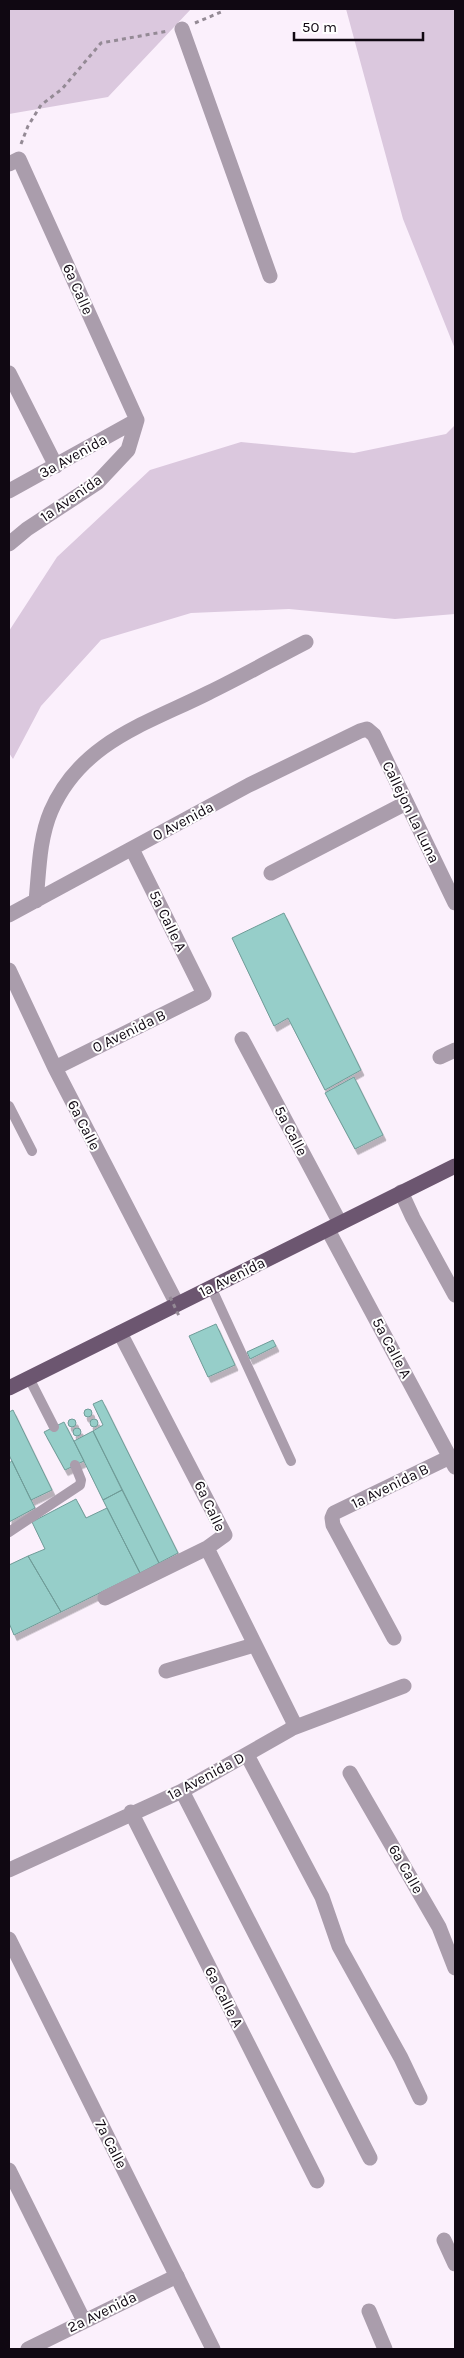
<svg xmlns="http://www.w3.org/2000/svg" width="464" height="2358" font-family="Karla,sans-serif">
<style>
.green{fill:#dbc8de}
.building{fill:#96cec9;stroke:#6f9c98;filter:url(#shadow)}
.lines{fill:none;stroke-linecap:round;stroke-linejoin:round}
.path{stroke:#948a95;stroke-width:3;stroke-dasharray:4 4;stroke-linecap:butt}
.service{stroke:#aa9dac;stroke-width:10}
.minor{stroke:#aa9dac;stroke-width:15}
.tertiary{stroke:#aa9dac;stroke-width:15}
.primary{stroke:#6c5670;stroke-width:15}
.path-bridge{stroke:#948a95;stroke-width:3;stroke-dasharray:4 4;stroke-linecap:butt}
.labels{text-anchor:middle;dominant-baseline:central;stroke-width:4;stroke-linejoin:round;paint-order:stroke}
.street-label{font-size:15px;fill:#100812;stroke:#fff}
</style>
<defs>
<filter id="shadow"><feDropShadow dx="3" dy="5.5" stdDeviation="0" flood-color="#0004"/></filter>
</defs>
<rect width="100%" height="100%" fill="#fbf0fc"/>
<path class="green" d="M9,9H191L108,97L9,114Z
M346,9H455V349L403,219Z
M455,425V614L395,619L289,609L191,613L101,640L41,706L13,759L9,753V631L57,557L150,470L241,442L354,453L446,434Z"/>
<path class="building" d="M284,913L361,1070L325,1090L288,1018L274,1026L232,938Z
M354,1077L383,1135L355,1149L325,1093Z
M216,1324L235,1365L208,1377L189,1336Z
M273,1340L276,1346L250,1359L247,1352Z
M102,1400L178,1553L159,1563L93,1431L103,1425L93,1404Z
M84 1413a4 4 0 1 1 8 0a4 4 0 1 1-8 0Z
M13,1410L52,1490L31,1500L9,1455V1412Z
M68 1423a4 4 0 1 1 8 0a4 4 0 1 1-8 0Z
M90 1423a4 4 0 1 1 8 0a4 4 0 1 1-8 0Z
M64,1422L84,1461L65,1470L44,1432Z
M73 1432a4 4 0 1 1 8 0a4 4 0 1 1-8 0Z
M93,1431L122,1490L103,1500L74,1441Z
M12,1461L35,1508L9,1522V1463Z
M122,1490L159,1563L140,1573L103,1500Z
M76,1499L86,1518L107,1508L140,1573L61,1612L28,1556L45,1549L32,1522Z
M28,1556L61,1612L14,1635L9,1623V1565Z"/>
<g class="lines">
<path class="path" d="M195,23L221,12L223,9
M21,144L28,126L41,105L62,89L101,43L168,31"/>
<path class="service" d="M9,1106L32,1151
M211,1287L291,1461
M29,1378L54,1427
M9,1532L80,1485L81,1480L75,1465"/>
<path class="minor" d="M182,29L270,276
M9,164L19,159L137,420
M9,373L56,466
M9,491L137,420
M9,544L27,529L97,483L128,450L137,420
M271,873L406,803
M36,901C39,872 39,839 51,811C81,742 146,724 208,693C241,677 273,659 306,642
M9,915L249,785L360,731L367,729L374,735L455,903
M9,970L55,1068L177,1304
M242,1039L340,1223
M440,1057L455,1050
M55,1068L204,994L132,849
M401,1192L413,1218L455,1295
M328,1230L455,1467
M207,1548L293,1721V1728
M105,1598L207,1548L225,1535L120,1333
M394,1638L333,1525L332,1518L334,1513L450,1457
M166,1671L254,1645
M247,1755L322,1897L339,1946L401,2058L420,2098
M350,1773L439,1927L455,1968
M182,1791L370,2158
M131,1812L317,2181
M9,1870L182,1791L293,1728L404,1686
M9,2170L84,2321
M444,2240L455,2264
M369,2311L385,2349
M28,2349L177,2276"/>
<path class="tertiary" d="M9,1939L213,2349"/>
<path class="primary" d="M9,1388L455,1166"/>
<path class="path-bridge" d="M170,1297L180,1318"/>
</g>
<g class="labels">
<g class="street-label">
<text transform="translate(78 289) rotate(66)">6a Calle</text>
<text transform="translate(73 456) rotate(-29)">3a Avenida</text>
<text transform="translate(71 498) rotate(-35)">1a Avenida</text>
<text transform="translate(411 812) rotate(64)">Callejon La Luna</text>
<text transform="translate(183 821) rotate(-28)">0 Avenida</text>
<text transform="translate(168 921) rotate(64)">5a Calle A</text>
<text transform="translate(129 1031) rotate(-26)">0 Avenida B</text>
<text transform="translate(84 1125) rotate(63)">6a Calle</text>
<text transform="translate(291 1131) rotate(62)">5a Calle</text>
<text transform="translate(232 1277) rotate(-26)">1a Avenida</text>
<text transform="translate(392 1348) rotate(62)">5a Calle A</text>
<text transform="translate(390 1486) rotate(-26)">1a Avenida B</text>
<text transform="translate(210 1506) rotate(65)">6a Calle</text>
<text transform="translate(206 1776) rotate(-28)">1a Avenida D</text>
<text transform="translate(406 1869) rotate(60)">6a Calle</text>
<text transform="translate(224 1997) rotate(63)">6a Calle A</text>
<text transform="translate(111 2144) rotate(63)">7a Calle</text>
<text transform="translate(102 2312) rotate(-26)">2a Avenida</text>
</g>
</g>
<rect width="464" height="2358" fill="none" stroke="#100812" stroke-width="20"/>
<path d="M294 32v8h129v-8" fill="none" stroke="#100812" stroke-width="2.5"/>
<text x="302" y="32" font-size="15" fill="#100812" stroke="#ffffff" stroke-width="4" paint-order="stroke">50 m</text>
</svg>
